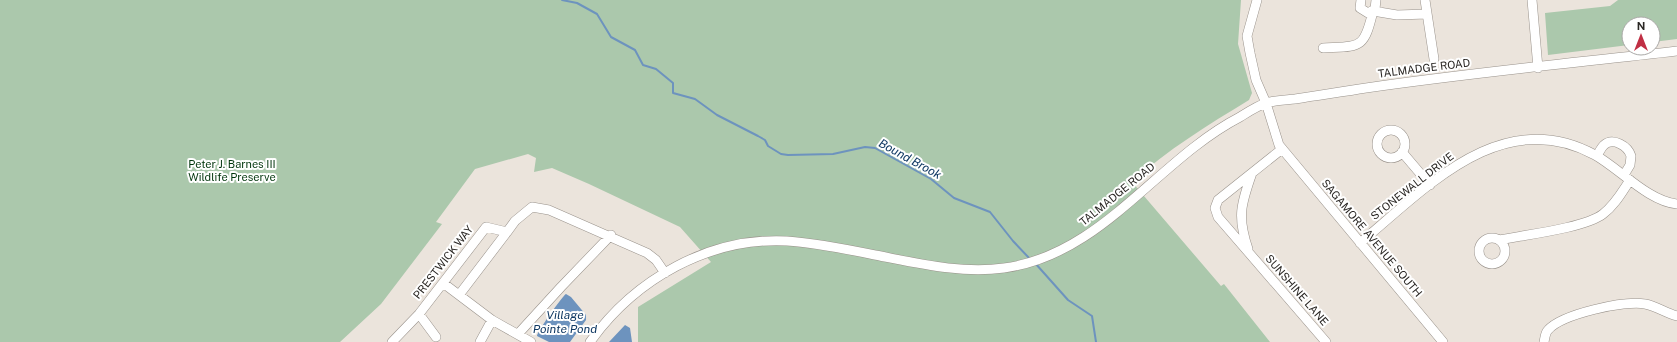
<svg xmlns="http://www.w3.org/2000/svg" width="1677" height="342" font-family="'Public Sans',sans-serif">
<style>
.green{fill:#abc8ac}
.water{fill:#6d93be}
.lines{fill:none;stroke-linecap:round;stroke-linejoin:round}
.stream{stroke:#6d93be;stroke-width:2}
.minor-casing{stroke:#99928b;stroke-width:10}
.minor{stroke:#fff;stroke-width:9}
.labels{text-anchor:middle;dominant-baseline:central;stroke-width:4;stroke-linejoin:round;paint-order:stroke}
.street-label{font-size:11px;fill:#2a2724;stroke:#fff}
.park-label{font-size:11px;fill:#00350c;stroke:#fff}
.water-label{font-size:12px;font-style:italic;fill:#103963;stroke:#fff}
</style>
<rect width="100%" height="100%" fill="#ebe4dc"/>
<path class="green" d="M0,0H1241L1238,44L1252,93L1249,100C1208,125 1167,150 1132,182L1221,286L1224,284L1270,342H638V307L711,262L680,227L589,184L552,168L534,172L536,158L528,154L475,169L436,222L442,224L381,304L340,342H0Z
M1618,0H1677V39L1653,42V24H1629V45L1548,55L1545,13L1610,6Z"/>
<path class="water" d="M566,294L571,297L586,315V320L570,342H549L537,336C537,332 563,295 566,294Z
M625,325L630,328L632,342H609Z"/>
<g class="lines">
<path class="stream" d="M562,0L577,3L597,14L611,37L635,50L643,65L656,69L673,83V93L695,99L717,115L758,136L765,140L768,146L781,154L788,155L833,154L865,147L875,148L931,179L954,198L990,212L1013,241L1030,259
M1035,263L1068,300L1092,316L1096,342"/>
<defs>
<path id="minor" d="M1257,0L1247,36L1250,53L1256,80L1266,103L1279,145L1443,342
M1361,0L1360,8L1368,13L1375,9L1376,0
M1425,0L1434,59
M1532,0L1538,68
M1323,48C1360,46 1364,50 1373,11L1397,15L1427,14
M1377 144a14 14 0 1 1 28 0a14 14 0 1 1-28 0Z
M1282,149L1218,200L1215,208L1218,217L1326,342
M1402,152L1430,185
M1597,156C1599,152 1601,148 1604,145C1613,137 1628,146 1631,156L1630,165L1624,175
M1479 251a13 13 0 1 1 26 0a13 13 0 1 1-26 0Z
M1499,240C1524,235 1585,228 1603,214C1615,205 1622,192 1630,180
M1360,243C1426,188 1502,104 1595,155C1620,169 1648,201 1677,204
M1248,249C1237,217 1241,204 1252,173
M443,283L492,320L531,342
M459,295L507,232
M419,314L436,337
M518,334L561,287L611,235
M392,342L419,314L486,227L507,232L515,221L532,207L549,210L647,253L656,260L665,273
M480,342L492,320
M590,342C635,279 709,237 787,241C817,243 846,249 875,255C917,263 961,274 1004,268C1102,255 1157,160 1240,117C1248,112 1257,106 1266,103C1275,100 1286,100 1295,99C1319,95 1342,92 1366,88C1469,73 1573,63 1677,51
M1544,342C1545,338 1545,333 1548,330C1562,314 1625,300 1645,304C1656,306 1666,313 1677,316"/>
</defs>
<use href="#minor" class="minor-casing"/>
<use href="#minor" class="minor"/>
</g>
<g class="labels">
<g class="street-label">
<text transform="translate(1424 68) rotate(-7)">TALMADGE ROAD</text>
<text transform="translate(1412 186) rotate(-38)">STONEWALL DRIVE</text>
<text transform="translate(1117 194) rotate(-39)">TALMADGE ROAD</text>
<text transform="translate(1372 238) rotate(50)">SAGAMORE AVENUE SOUTH</text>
<text transform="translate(443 262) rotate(-52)">PRESTWICK WAY</text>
<text transform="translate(1297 290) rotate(49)">SUNSHINE LANE</text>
</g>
<g class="park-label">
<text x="232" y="164">Peter J. Barnes III<tspan x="232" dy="13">Wildlife Preserve</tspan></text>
</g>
<g class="water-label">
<text transform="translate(910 159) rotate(29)">Bound Brook</text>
<text x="565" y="315">Village<tspan x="565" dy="14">Pointe Pond</tspan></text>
</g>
</g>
<g transform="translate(1641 36)"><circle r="19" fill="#ffffff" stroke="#aaa9a7"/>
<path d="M0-3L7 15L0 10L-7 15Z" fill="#c02f44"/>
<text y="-6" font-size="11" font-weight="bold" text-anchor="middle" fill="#2a2724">N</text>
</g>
</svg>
